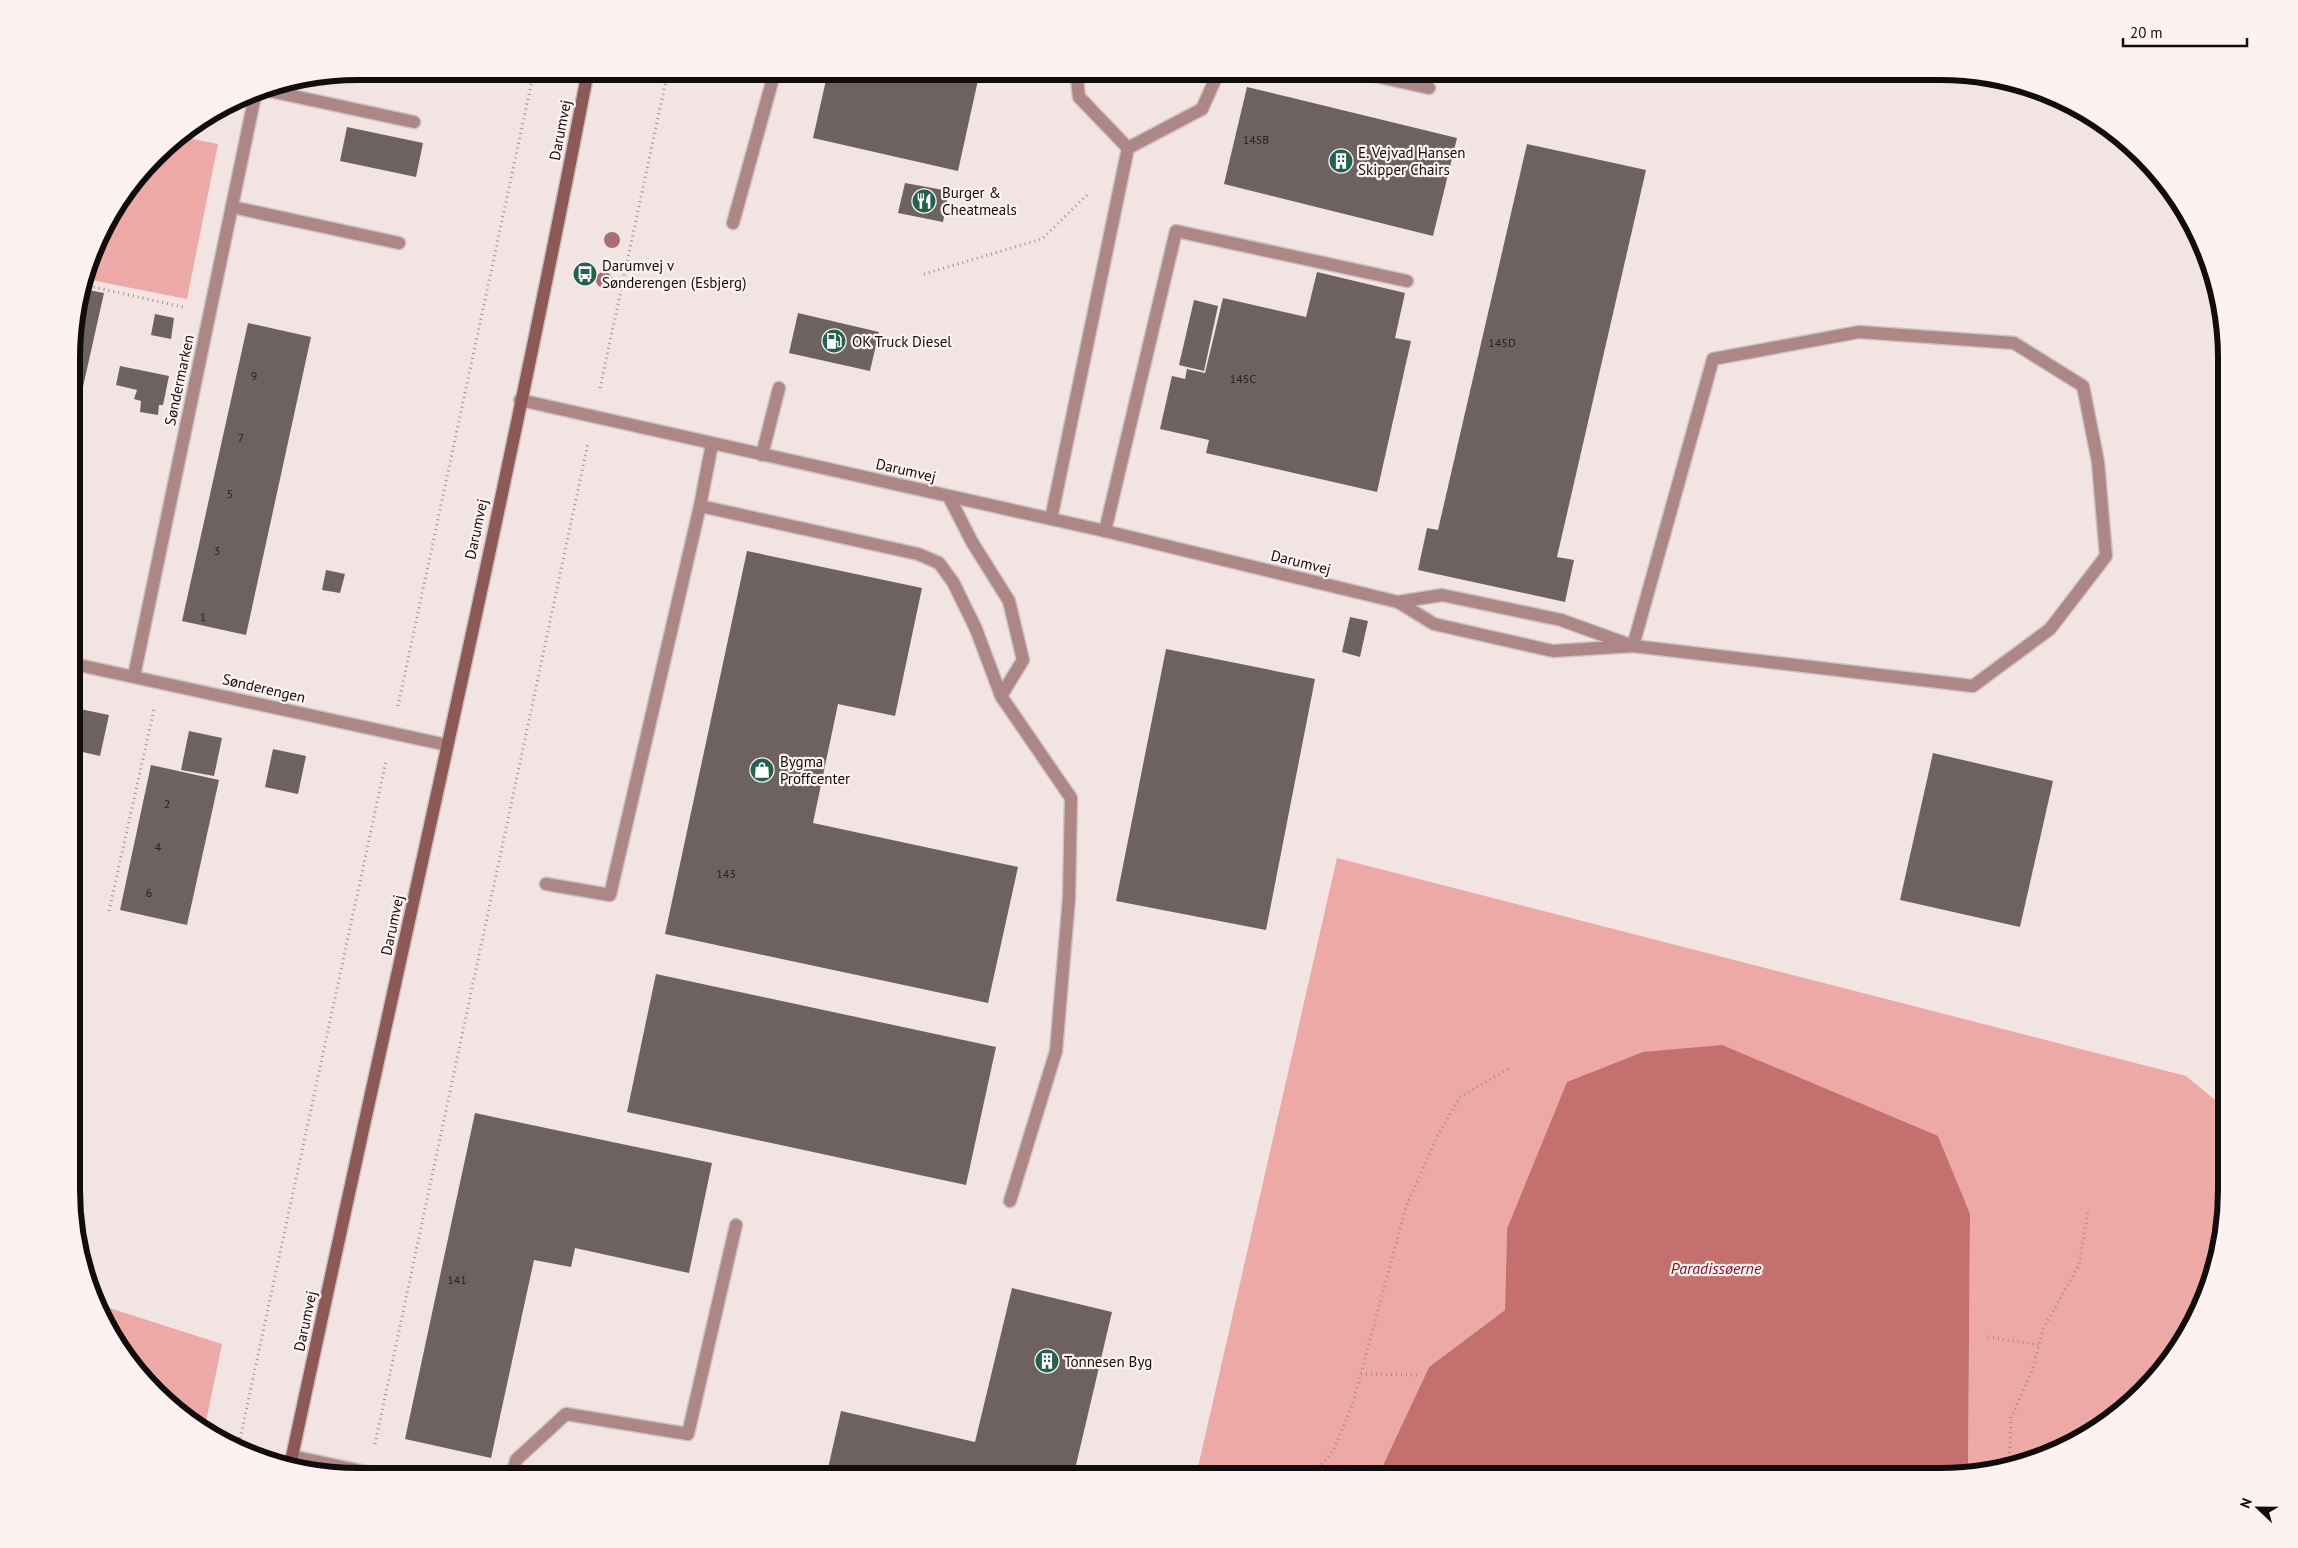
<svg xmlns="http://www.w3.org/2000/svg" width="2298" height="1548" font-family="'PT Sans',sans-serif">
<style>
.green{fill:#eca9a6}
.water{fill:#c3706f}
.building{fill:#6e6261}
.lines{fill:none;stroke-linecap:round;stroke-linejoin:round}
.lane-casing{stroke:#cec2c1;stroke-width:15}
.street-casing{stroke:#cec2c1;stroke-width:15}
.secondary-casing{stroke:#cec2c1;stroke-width:15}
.path{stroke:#9b9191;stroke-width:3;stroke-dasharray:1 4;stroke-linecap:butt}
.lane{stroke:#ad8785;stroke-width:12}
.street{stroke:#ad8785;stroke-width:12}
.secondary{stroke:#8e5857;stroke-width:12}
.tree{fill:#ac6c74}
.labels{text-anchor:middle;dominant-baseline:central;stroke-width:4.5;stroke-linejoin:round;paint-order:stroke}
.number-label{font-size:12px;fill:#282222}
.street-label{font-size:15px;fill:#110d0d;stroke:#fdf2f1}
.poi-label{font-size:15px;fill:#110d0d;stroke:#fdf2f1;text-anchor:start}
.water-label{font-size:16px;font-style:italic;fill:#78121e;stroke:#fdf2f1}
.rim{fill:none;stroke:#110d0d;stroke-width:6}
</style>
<rect width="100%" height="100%" fill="#f2e4e3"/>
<path class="green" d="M178,136L218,144L187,299L86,279L101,231L169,143Z
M1337,858L2186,1076L2226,1109V1190L2212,1282L2178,1350L2129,1406L2083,1439L2015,1467L1968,1475L1970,1214L1507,1229L1505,1310L1429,1367L1378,1476H1196Z
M100,1305L222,1344L204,1431L155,1393L110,1334Z"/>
<path class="water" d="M1722,1045L1938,1136L1970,1214L1968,1475L1378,1476L1429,1367L1505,1310L1507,1229L1567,1082L1643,1052Z"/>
<path class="building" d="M828,71H980L958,171L813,138Z
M1247,87L1457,138L1433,236L1224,184Z
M347,127L423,143L416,177L340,161Z
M1527,144L1646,170L1557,557L1574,560L1565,602L1418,570L1427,528L1438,530Z
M905,183L949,191L943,222L898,213Z
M1317,272L1405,293L1395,338L1411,341L1377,492L1206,453L1209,440L1160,429L1172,376L1185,379L1187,369L1205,373L1223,298L1306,317Z
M83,289L104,293L74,427V321Z
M1194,300L1218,306L1204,371L1179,365Z
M798,313L879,332L870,371L789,353Z
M155,314L174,318L171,339L151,335Z
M248,323L311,337L246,635L182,621Z
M120,366L169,376L163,405H159L158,415L140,412L141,401L134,399L137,390L116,385Z
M747,551L922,588L895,716L838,704L813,823L1018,867L988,1003L665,934Z
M326,570L345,574L340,593L322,590Z
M1350,617L1368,621L1360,657L1342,652Z
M1166,649L1315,679L1266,930L1116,901Z
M75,708L109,715L100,756L74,750Z
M189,731L222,738L214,776L181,770Z
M273,749L306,756L298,794L265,787Z
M1933,753L2053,781L2020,927L1900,900Z
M151,765L219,780L187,925L120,910Z
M656,974L996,1047L966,1185L627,1112Z
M475,1113L712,1163L689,1273L575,1248L571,1267L534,1260L491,1458L405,1439Z
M1012,1288L1112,1312L1076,1465L1119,1476L826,1477L841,1411L975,1442Z"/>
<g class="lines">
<defs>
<path id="lane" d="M1076,71L1079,97L1128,148L1202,109L1219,71
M1353,71L1429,88
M232,207L399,243
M733,223L775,71
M762,455L779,388
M949,497L972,542L1009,601L1023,660L1001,696
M700,506L918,554L939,563L953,582L976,629L1001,696L1071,798L1069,898L1056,1051L1010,1201
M1105,531L1176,231L1407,281
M1398,602L1434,624L1553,651L1633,646L1973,686L2050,629L2106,556L2098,462L2083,386L2014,343L1859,332L1713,359L1633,646L1561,620L1442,595L1398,602
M546,884L610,895L700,506L712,444
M512,1477L516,1460L566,1414L688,1434L736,1225"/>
<path id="street" d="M265,90L414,122
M520,400L1105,531L1398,602
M1051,519L1128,148
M74,664L447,745
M134,676L256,91
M292,1456L389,1477"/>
<path id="secondary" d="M290,1466C389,1001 498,538 588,71"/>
</defs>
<use href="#lane" class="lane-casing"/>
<use href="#street" class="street-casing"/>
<use href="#secondary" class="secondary-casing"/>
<path class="path" d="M924,274L1042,239L1089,193
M84,285L183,307
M600,388L668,71
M398,706L534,71
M109,911L154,709
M1988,1337L2039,1345
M1361,1374L1419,1375
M375,1444L588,443
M238,1448L386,761
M2009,1468L2011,1418L2032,1371L2043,1329L2079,1265L2088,1211
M1312,1476L1333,1451L1352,1406L1406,1207L1438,1135L1460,1097L1511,1067"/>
<use href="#lane" class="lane"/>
<use href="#street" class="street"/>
<use href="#secondary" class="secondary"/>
</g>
<g class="tree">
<circle cx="612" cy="240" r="8"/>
<circle cx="604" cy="280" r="8"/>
</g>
<defs>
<symbol id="building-disc" viewBox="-11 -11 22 22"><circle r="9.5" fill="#226251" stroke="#fdf2f1"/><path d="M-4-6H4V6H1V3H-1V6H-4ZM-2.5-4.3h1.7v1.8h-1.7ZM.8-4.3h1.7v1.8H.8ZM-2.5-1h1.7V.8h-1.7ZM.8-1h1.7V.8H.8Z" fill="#fff"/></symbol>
<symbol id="restaurant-disc" viewBox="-11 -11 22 22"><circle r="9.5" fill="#226251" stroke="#fdf2f1"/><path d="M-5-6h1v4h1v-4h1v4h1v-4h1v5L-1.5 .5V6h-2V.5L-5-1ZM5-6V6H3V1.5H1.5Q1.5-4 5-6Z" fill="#fff"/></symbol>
<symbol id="bus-disc" viewBox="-11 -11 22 22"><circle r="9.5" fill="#226251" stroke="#fdf2f1"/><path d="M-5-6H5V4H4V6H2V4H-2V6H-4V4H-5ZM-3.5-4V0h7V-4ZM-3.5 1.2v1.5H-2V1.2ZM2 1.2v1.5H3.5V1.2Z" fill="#fff"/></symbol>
<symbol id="fuel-disc" viewBox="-11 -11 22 22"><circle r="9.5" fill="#226251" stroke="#fdf2f1"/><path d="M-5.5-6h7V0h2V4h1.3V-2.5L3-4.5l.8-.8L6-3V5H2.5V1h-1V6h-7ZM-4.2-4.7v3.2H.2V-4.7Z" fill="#fff"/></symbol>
<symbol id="shop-disc" viewBox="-11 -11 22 22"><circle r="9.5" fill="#226251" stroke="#fdf2f1"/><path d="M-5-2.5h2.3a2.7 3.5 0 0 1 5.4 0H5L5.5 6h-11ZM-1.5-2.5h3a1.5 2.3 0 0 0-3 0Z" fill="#fff"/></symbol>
</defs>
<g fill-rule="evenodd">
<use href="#building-disc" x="1327" y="147" width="28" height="28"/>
<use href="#restaurant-disc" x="910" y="187" width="28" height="28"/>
<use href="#bus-disc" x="571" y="260" width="28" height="28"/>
<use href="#fuel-disc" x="820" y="327" width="28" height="28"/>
<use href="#shop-disc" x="748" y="756" width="28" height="28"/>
<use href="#building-disc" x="1033" y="1347" width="28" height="28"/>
</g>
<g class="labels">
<g class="number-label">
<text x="1256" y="139">145B</text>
<text x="1502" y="342">145D</text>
<text x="254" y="375">9</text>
<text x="1243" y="378">145C</text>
<text x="241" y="437">7</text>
<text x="230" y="493">5</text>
<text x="217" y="550">3</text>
<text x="203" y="616">1</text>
<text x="167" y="803">2</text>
<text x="158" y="846">4</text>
<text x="726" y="873">143</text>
<text x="149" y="892">6</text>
<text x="457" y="1279">141</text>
</g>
<g class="street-label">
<text transform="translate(560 130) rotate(-79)">Darumvej</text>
<text transform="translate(179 380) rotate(-78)">Søndermarken</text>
<text transform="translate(906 470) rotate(13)">Darumvej</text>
<text transform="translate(476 529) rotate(-78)">Darumvej</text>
<text transform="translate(1301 562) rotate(14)">Darumvej</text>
<text transform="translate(264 688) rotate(13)">Sønderengen</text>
<text transform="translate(392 925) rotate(-78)">Darumvej</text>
<text transform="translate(305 1321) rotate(-78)">Darumvej</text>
</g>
<g class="poi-label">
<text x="1358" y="152">E. Vejvad Hansen<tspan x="1358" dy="17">Skipper Chairs</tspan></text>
<text x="942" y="192">Burger &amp;<tspan x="942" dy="17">Cheatmeals</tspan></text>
<text x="602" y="265">Darumvej v<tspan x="602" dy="17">Sønderengen (Esbjerg)</tspan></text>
<text x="852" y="341">OK Truck Diesel</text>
<text x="780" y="761">Bygma<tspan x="780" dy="17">Proffcenter</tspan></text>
<text x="1064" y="1361">Tonnesen Byg</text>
</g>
<g class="water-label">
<text x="1716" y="1268">Paradissøerne</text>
</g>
</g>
<path d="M0 0H2298V1548H0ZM358 80H1940A278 278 0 0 1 2218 358V1190A278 278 0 0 1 1940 1468H358A278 278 0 0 1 80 1190V358A278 278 0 0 1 358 80Z" fill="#fdf2f1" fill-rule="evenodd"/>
<path class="rim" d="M358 80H1940A278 278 0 0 1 2218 358V1190A278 278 0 0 1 1940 1468H358A278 278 0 0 1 80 1190V358A278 278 0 0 1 358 80Z"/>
<g transform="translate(2258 1508) rotate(292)" stroke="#fdf2f1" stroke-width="4" paint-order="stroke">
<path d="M0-4L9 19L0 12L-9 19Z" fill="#110d0d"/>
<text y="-8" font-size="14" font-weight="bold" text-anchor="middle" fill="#110d0d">N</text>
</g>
<path d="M2123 38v8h124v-8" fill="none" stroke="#110d0d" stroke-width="2.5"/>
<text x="2130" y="38" font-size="15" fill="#110d0d" stroke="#fdf2f1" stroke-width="4" paint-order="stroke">20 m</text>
</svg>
